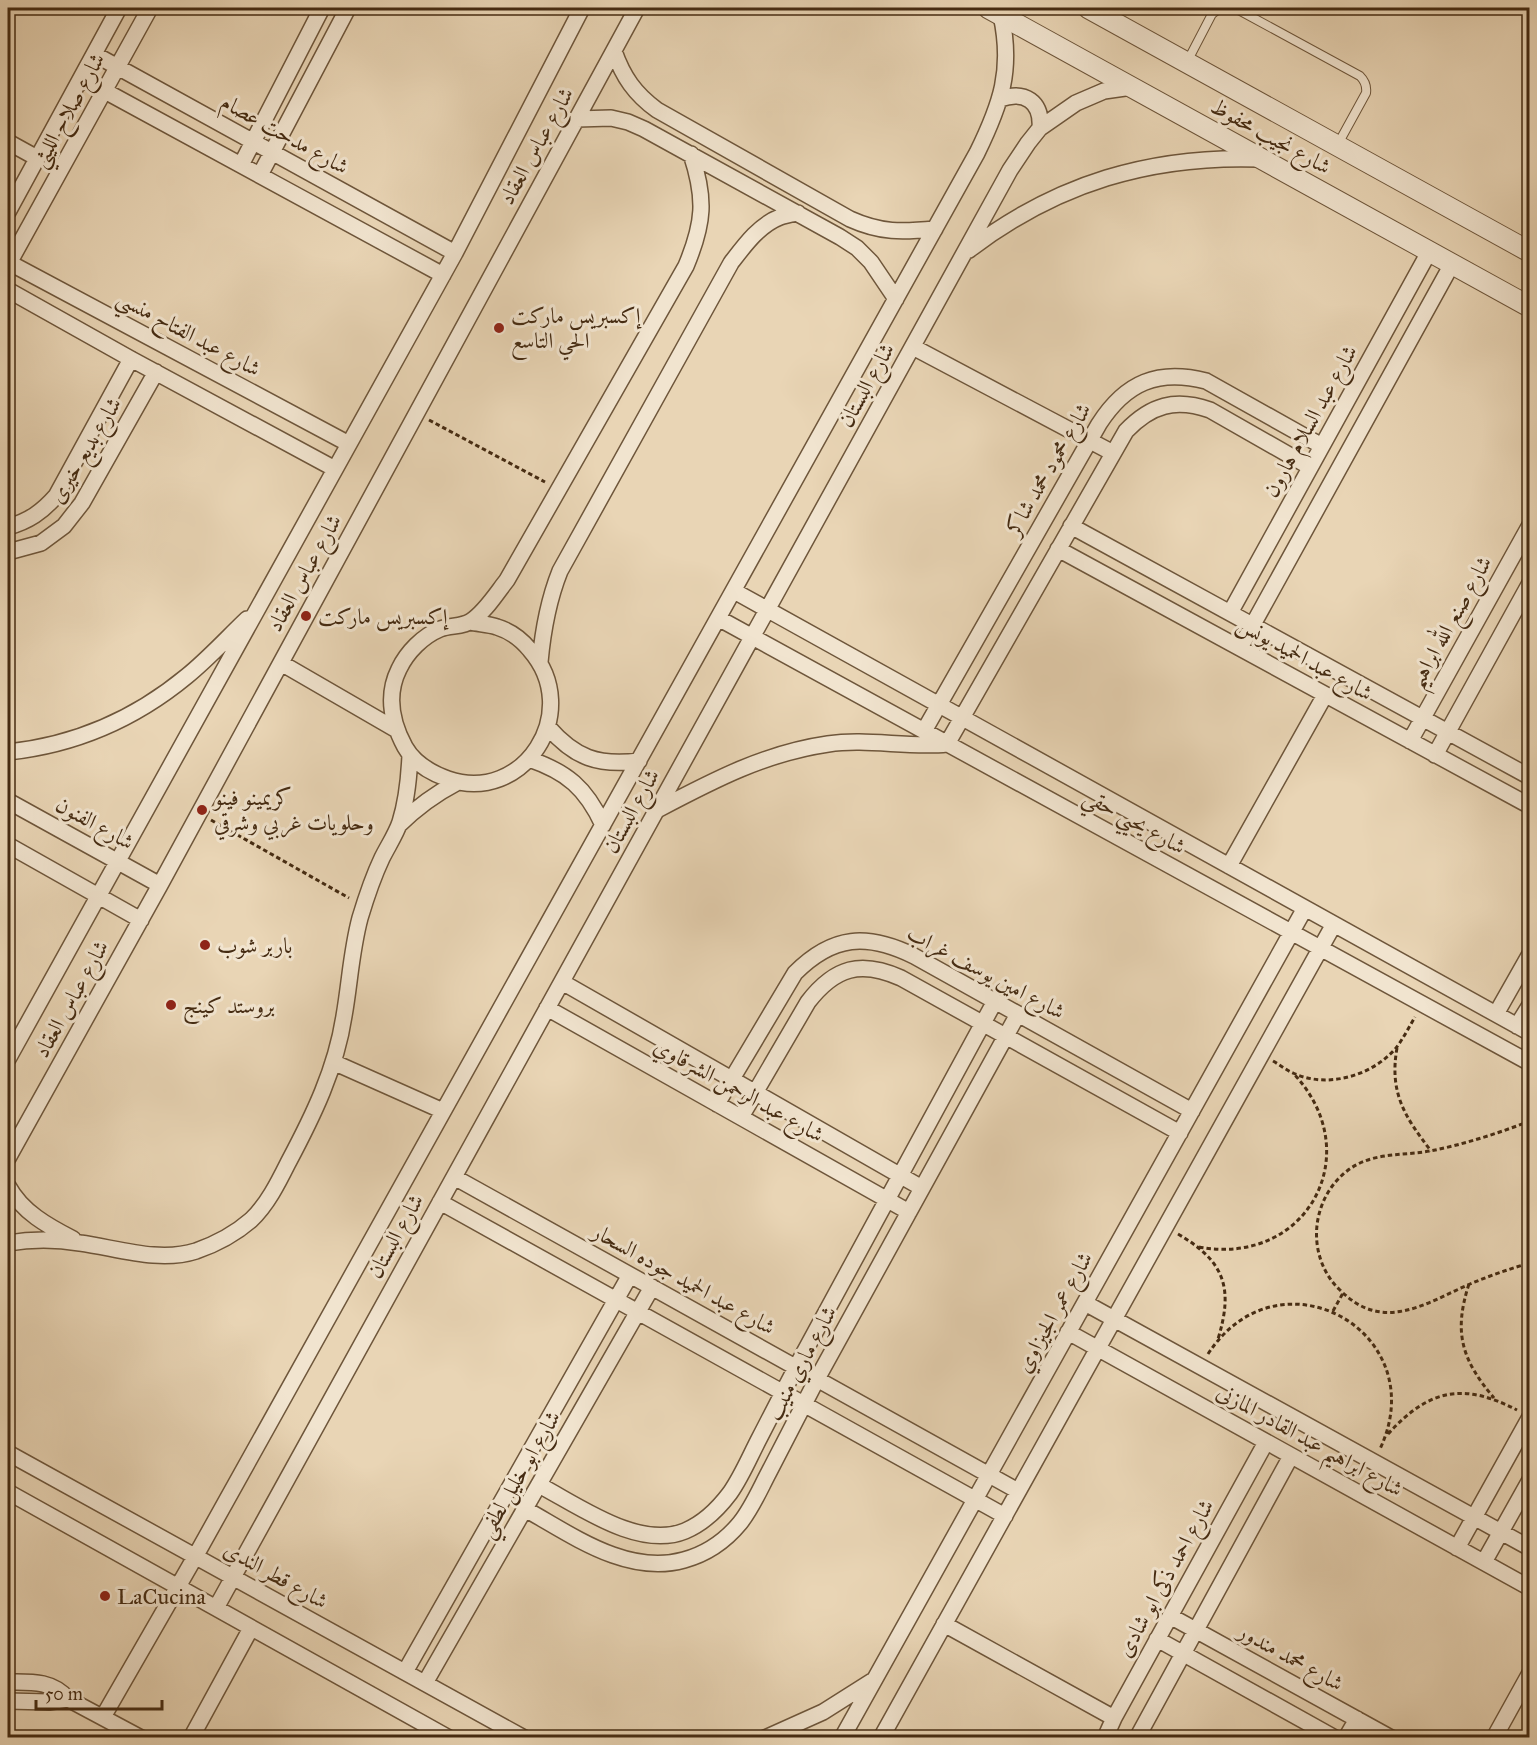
<svg xmlns="http://www.w3.org/2000/svg" width="1537" height="1745" font-family="'IM FELL Great Primer',Amiri,serif">
<style>
.lines{fill:none;stroke-linecap:round;stroke-linejoin:round}
.service-casing{stroke:#6e563b;stroke-width:10}
.minor-casing{stroke:#6e563b;stroke-width:18}
.tertiary-casing{stroke:#6e563b;stroke-width:22}
.path{stroke:#452b12;stroke-width:3;stroke-dasharray:4.5 3;stroke-linecap:butt}
.service{stroke:#f1e4cf;stroke-width:8}
.minor{stroke:#f1e4cf;stroke-width:15}
.tertiary{stroke:#f1e4cf;stroke-width:20}
.poi-dot{fill:#8f2418;stroke:#f1e4cf;stroke-width:2}
.labels{text-anchor:middle;dominant-baseline:central;stroke-width:6;stroke-linejoin:round;paint-order:stroke}
.street-label{font-size:22px;fill:#452b12;stroke:#f1e4cf}
.poi-label{font-size:22px;fill:#452b12;stroke:#f1e4cf;text-anchor:start}
</style>
<rect width="100%" height="100%" fill="#e9d5b5"/>
<filter id="stains"><feTurbulence type="fractalNoise" baseFrequency=".00333" numOctaves="4"/><feColorMatrix values="0 0 0 0 .2 0 0 0 0 .09 0 0 0 0 .02 0 0 0 .5 -.17"/></filter>
<radialGradient id="worn" r=".72"><stop offset=".6" stop-color="#630" stop-opacity="0"/><stop offset="1" stop-color="#630" stop-opacity=".3"/></radialGradient>
<g class="lines">
<defs>
<path id="service" d="M1235,8L1360,76C1365,81 1367,86 1366,93L1338,144
M1187,62L1212,14L1220,8"/>
<path id="minor" d="M614,51C623,77 635,94 657,110L850,219C881,233 902,232 935,229
M94,54L455,253
M81,78L443,275
M1000,99C1025,90 1042,102 1040,128
M577,119L611,118L628,122L644,129L840,237L857,248L871,262L896,299
M8,142L37,158
M241,165L322,8
M260,175L348,8
M8,212L119,8
M969,250C1057,183 1151,155 1261,159
M8,262L349,444
M8,265L150,8
M8,290L131,359L335,469
M913,347L1113,453
M1071,526L1530,777
M8,527C29,521 42,512 56,496L131,359
M1058,549L1530,806
M8,552L41,543L64,526L82,503L156,372
M734,591L1530,1033
M1230,613L1429,252
M718,618L1530,1063
M470,622C479,624 489,624 497,627C510,631 522,640 530,650C584,712 523,805 448,779C431,773 414,763 405,747C392,723 386,695 399,669C407,652 423,636 440,629C450,625 463,627 471,621C485,612 496,594 507,580L686,266C704,223 706,199 691,154
M1240,648L1452,264
M540,662C543,629 548,601 560,571L731,263C744,246 759,225 780,217C785,215 792,214 798,213
M281,663L395,729
M548,727C575,758 598,766 639,761
M924,731L1099,424C1126,382 1158,369 1206,381L1322,446
M1410,741L1530,525
M8,752C75,745 135,719 187,676C208,659 227,638 247,619
M1435,755L1530,583
M529,759C567,772 586,788 603,825
M8,801L160,885
M657,810C712,781 765,753 828,744C867,738 907,748 947,744L1126,431C1151,405 1175,398 1210,410L1310,467
M399,825C417,807 435,794 458,782
M8,845L141,920
M1229,866L1325,695
M562,982L922,1188
M547,1008L909,1212
M1496,1014L1530,954
M1517,1026L1530,1005
M8,1059L455,253L582,8
M333,1062L443,1111
M717,1104L795,973C833,935 867,933 914,956L1192,1111
M741,1117L808,1002C835,967 861,960 901,978L1180,1133
M8,1158L160,885L637,8
M454,1177L1018,1491
M8,1186C22,1212 48,1226 73,1239
M440,1202L1005,1516
M8,1243C31,1239 56,1239 80,1243C117,1248 159,1263 196,1251C216,1244 235,1234 251,1220C267,1205 278,1183 288,1163C313,1116 336,1069 344,1016C350,982 351,952 360,918C366,898 373,877 382,858C388,846 396,834 400,822C407,800 409,778 410,755
M1085,1303L1530,1548
M1068,1332L1530,1588
M8,1453L524,1738
M539,1485C579,1506 639,1550 685,1531C704,1523 718,1509 730,1493C742,1476 750,1456 760,1437C775,1408 790,1378 806,1349C869,1233 932,1117 995,1001
M8,1492L449,1738
M525,1509C572,1535 627,1576 684,1560C706,1554 726,1540 740,1523C752,1508 760,1489 769,1472C785,1441 801,1410 817,1379C883,1257 951,1136 1018,1014
M1457,1548L1530,1417
M1484,1562L1530,1480
M216,1608L1010,170L1028,143L1040,128L1076,103L1104,91L1132,87
M1170,1616L1391,1738
M944,1624L1114,1718
M1157,1639L1335,1738
M405,1672L630,1275
M8,1682C30,1682 52,1680 68,1699L141,1738
M425,1683L652,1287
M8,1701L49,1702L68,1699
M103,1717L195,1557L977,153C1001,104 1013,70 1001,15
M191,1738L251,1628
M765,1738L823,1712L872,1681
M842,1738L1305,908
M881,1738L1334,924
M1105,1738L1114,1718L1266,1442
M1137,1738L1291,1456
M1346,1738L1357,1719
M1494,1738L1530,1673"/>
<path id="tertiary" d="M988,8L1530,307
M1088,8L1530,252"/>
</defs>
<use href="#service" class="service-casing"/>
<use href="#minor" class="minor-casing"/>
<use href="#tertiary" class="tertiary-casing"/>
<path class="path" d="M429,420L545,482
M211,820L349,898
M1397,1048C1389,1093 1405,1117 1431,1151
M1273,1061C1280,1065 1286,1070 1293,1073C1327,1089 1372,1076 1396,1048C1403,1039 1409,1027 1415,1017
M1530,1121C1499,1133 1462,1145 1430,1151C1401,1156 1371,1152 1347,1171C1325,1188 1314,1216 1317,1243C1319,1261 1327,1278 1340,1290C1383,1334 1426,1303 1470,1284C1489,1276 1509,1269 1530,1263
M1178,1234C1224,1261 1234,1287 1218,1339
M1199,1247C1307,1267 1369,1153 1293,1073
M1469,1284C1453,1333 1462,1360 1494,1398
M1333,1311L1343,1293
M1208,1354C1279,1245 1435,1332 1380,1449
M1388,1434C1429,1389 1463,1382 1517,1410"/>
<use href="#service" class="service"/>
<use href="#minor" class="minor"/>
<use href="#tertiary" class="tertiary"/>
</g>
<g class="poi-dot">
<circle cx="499" cy="328" r="6"/>
<circle cx="306" cy="616" r="6"/>
<circle cx="202" cy="810" r="6"/>
<circle cx="205" cy="945" r="6"/>
<circle cx="171" cy="1005" r="6"/>
<circle cx="105" cy="1596" r="6"/>
</g>
<g class="labels">
<g class="street-label">
<text transform="translate(68 110) rotate(-61)">شارع صلاح الليثي</text>
<text transform="translate(285 134) rotate(29)">شارع مدحت عصام</text>
<text transform="translate(1271 136) rotate(29)">شارع نجيب محفوظ</text>
<text transform="translate(536 146) rotate(-61)">شارع عباس العقاد</text>
<text transform="translate(189 333) rotate(28)">شارع عبد الفتاح منسي</text>
<text transform="translate(866 385) rotate(-61)">شارع البستان</text>
<text transform="translate(1310 421) rotate(-61)">شارع عبد السلام هارون</text>
<text transform="translate(85 450) rotate(-59)">شارع بديع خيرى</text>
<text transform="translate(1048 469) rotate(-60)">شارع محمود محمد شاكر</text>
<text transform="translate(304 573) rotate(-61)">شارع عباس العقاد</text>
<text transform="translate(1450 622) rotate(-61)">شارع صنع الله ابراهيم</text>
<text transform="translate(1305 658) rotate(29)">شارع عبد الحميد يونس</text>
<text transform="translate(631 811) rotate(-61)">شارع البستان</text>
<text transform="translate(1135 821) rotate(29)">شارع يحيي حقي</text>
<text transform="translate(95 823) rotate(29)">شارع الفنون</text>
<text transform="translate(986 972) rotate(28)">شارع امين يوسف غراب</text>
<text transform="translate(71 999) rotate(-61)">شارع عباس العقاد</text>
<text transform="translate(739 1090) rotate(29)">شارع عبد الرحمن الشرقاوي</text>
<text transform="translate(395 1236) rotate(-61)">شارع البستان</text>
<text transform="translate(684 1279) rotate(29)">شارع عبد الحميد جوده السحار</text>
<text transform="translate(1054 1312) rotate(-61)">شارع عمر الجيزاوي</text>
<text transform="translate(801 1363) rotate(-62)">شارع ماري منيب</text>
<text transform="translate(1310 1440) rotate(29)">شارع ابراهيم عبد القادر المازنى</text>
<text transform="translate(519 1474) rotate(-60)">شارع ابو خليل لطفي</text>
<text transform="translate(276 1575) rotate(29)">شارع قطر الندى</text>
<text transform="translate(1165 1578) rotate(-61)">شارع احمد ذكى ابو شادى</text>
<text transform="translate(1291 1657) rotate(29)">شارع محمد مندور</text>
</g>
<g class="poi-label">
<text x="511" y="315">إكسبريس ماركت<tspan x="511" dy="25">الحي التاسع</tspan></text>
<text x="318" y="616">إكسبريس ماركت</text>
<text x="214" y="797">كريمينو فينو<tspan x="214" dy="25">وحلويات غربي وشرقي</tspan></text>
<text x="217" y="945">باربر شوب</text>
<text x="183" y="1005">بروستد كينج</text>
<text x="117" y="1596">LaCucina</text>
</g>
</g>
<rect width="1537" height="1745" fill="none" stroke="#e9d5b5" stroke-width="30"/>
<rect x="9" y="9" width="1519" height="1727" fill="none" stroke="#452b12" stroke-width="3"/>
<rect x="15" y="15" width="1507" height="1715" fill="none" stroke="#452b12" stroke-width="1.5"/>
<path d="M36 1700v9h126v-9" fill="none" stroke="#452b12" stroke-width="3"/>
<text x="45" y="1700" font-size="18" fill="#452b12" stroke="#f1e4cf" stroke-width="4.5" paint-order="stroke">50 m</text>
<rect width="100%" height="100%" filter="url(#stains)"/>
<rect width="100%" height="100%" fill="url(#worn)"/>
</svg>
